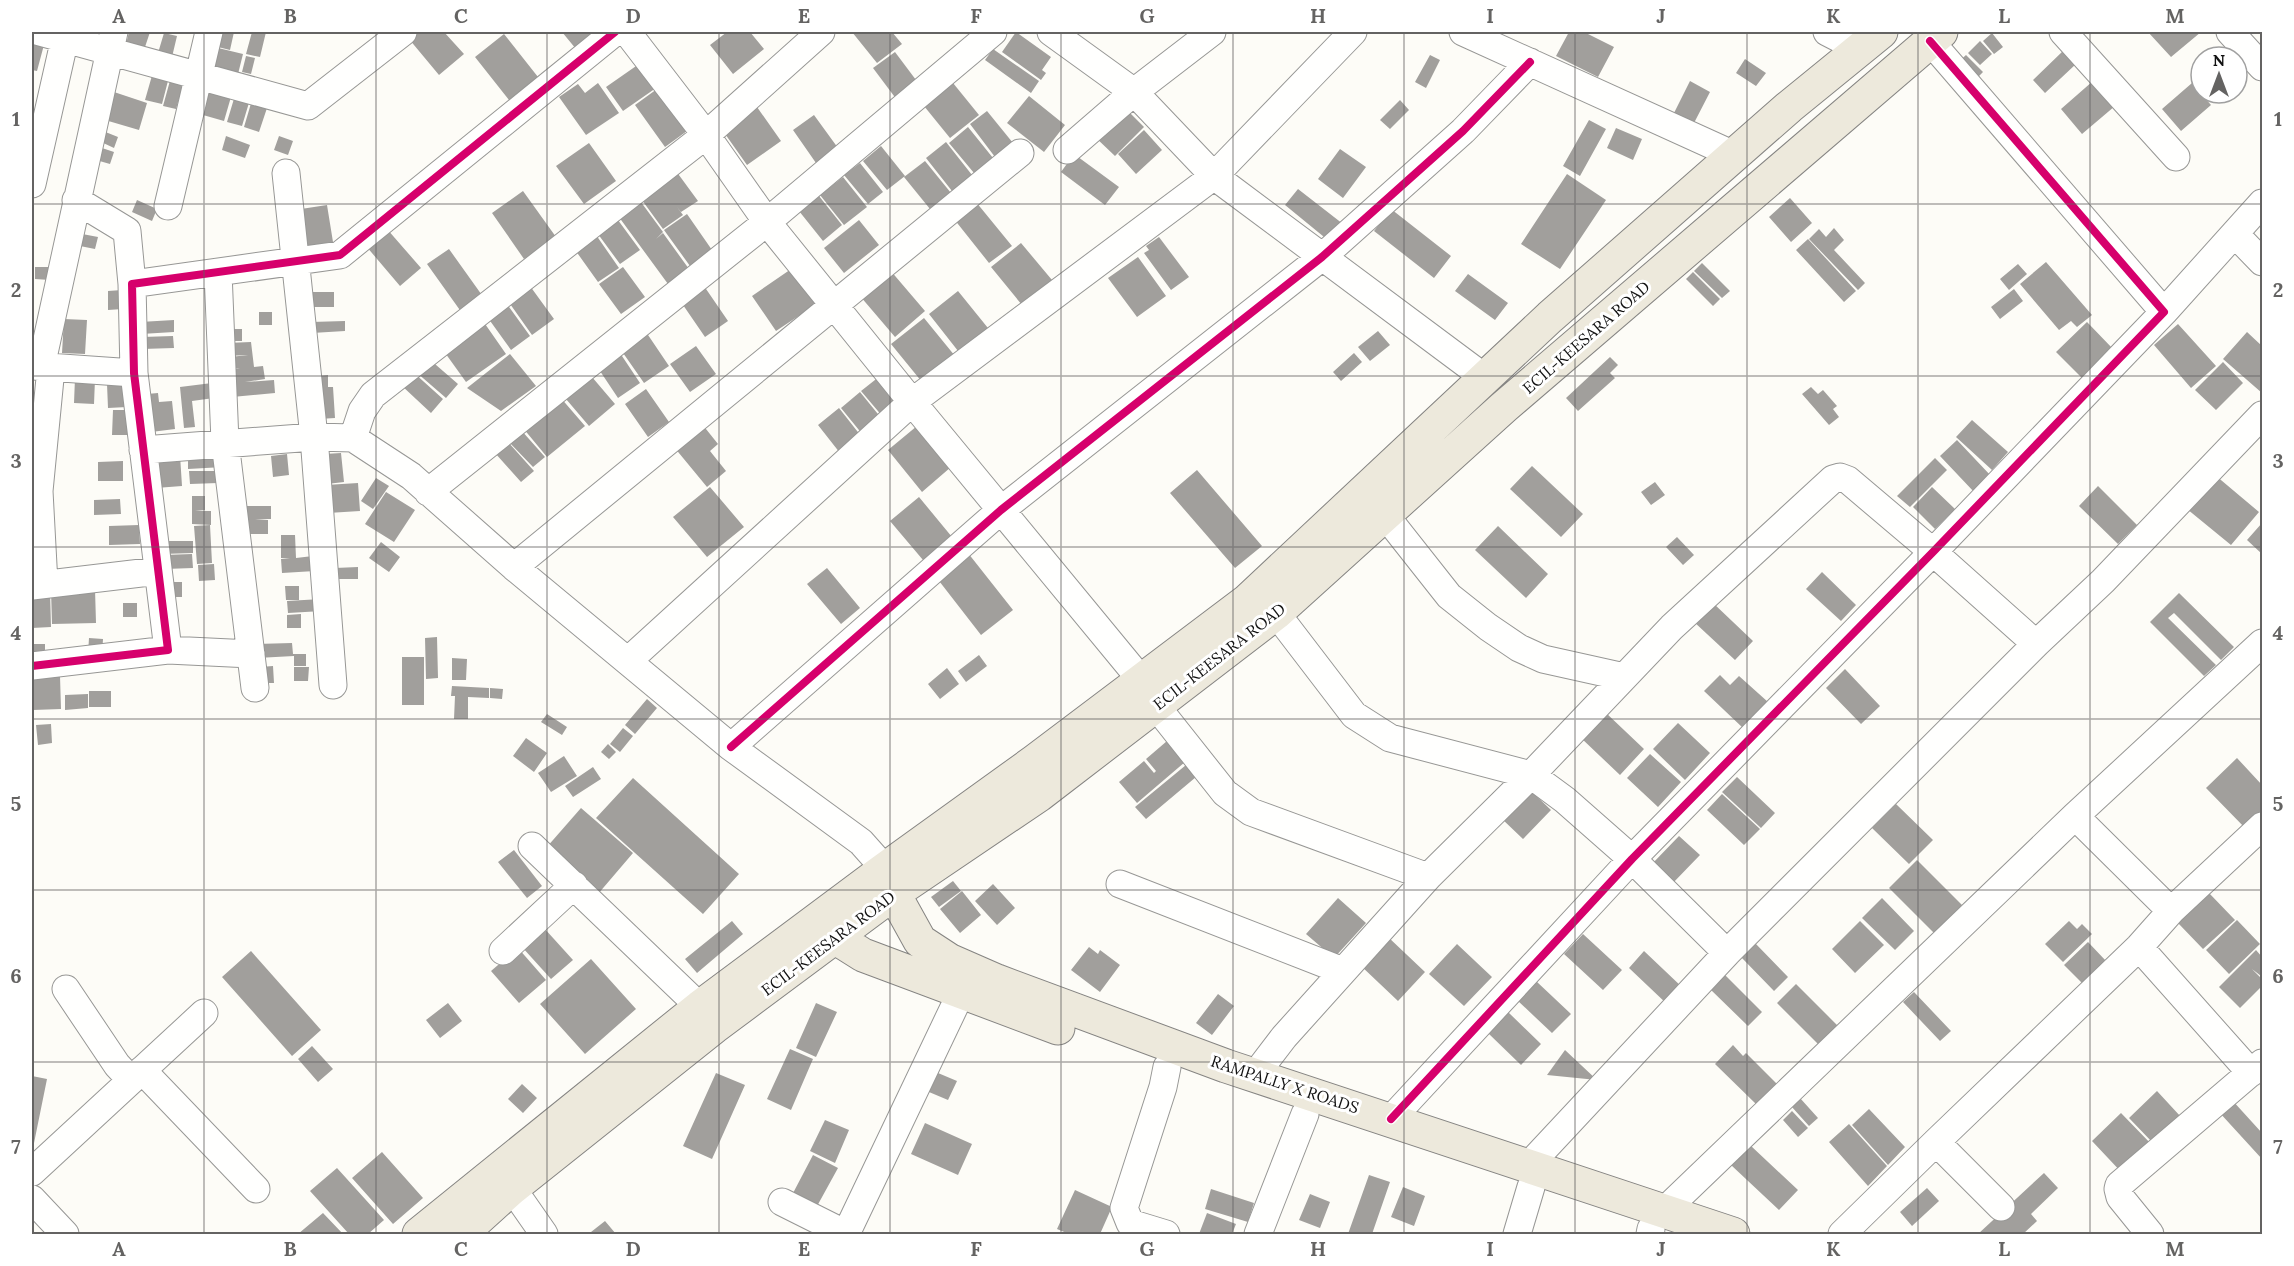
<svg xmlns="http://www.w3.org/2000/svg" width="2294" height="1266" font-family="Lora,serif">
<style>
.building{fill:#a19f9c}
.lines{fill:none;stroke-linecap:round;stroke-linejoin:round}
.minor-casing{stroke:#979795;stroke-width:29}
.major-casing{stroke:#858482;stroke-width:35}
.minor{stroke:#fffffe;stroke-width:27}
.major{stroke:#ede9dc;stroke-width:33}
.cycleway-casing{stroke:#fff;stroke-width:11}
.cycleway{stroke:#d6006c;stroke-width:8}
.grid{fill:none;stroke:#646362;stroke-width:1.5;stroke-opacity:0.55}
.labels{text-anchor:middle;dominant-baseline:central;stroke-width:6;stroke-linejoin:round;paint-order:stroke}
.street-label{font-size:16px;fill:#111;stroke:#fff}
.neatline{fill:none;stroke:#646362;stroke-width:2}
.grid-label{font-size:20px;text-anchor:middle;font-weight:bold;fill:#646362}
</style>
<rect width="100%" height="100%" fill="#fdfcf7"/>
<path class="building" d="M129,32H150L144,50L126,44Z
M218,32H234L230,50L214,46Z
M252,32H266L260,57L246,54Z
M419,32H444L464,54L439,75L409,39Z
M562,32H597L576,49Z
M727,32H750L764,49L733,74L710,45Z
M852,32H892L902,44L877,63Z
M1016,32L1051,57L1042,70L1046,73L1041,80L1002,52Z
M1569,32H1584L1614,47L1598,77L1556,56Z
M2148,32H2201L2171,57Z
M164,33L177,36L172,57L158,53Z
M1992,33L2003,47L1994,54L1983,41Z
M504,34L538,77L509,100L475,57Z
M32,38L45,41L37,71L32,70Z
M1980,41L1992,54L1980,65L1968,53Z
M214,47L243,54L238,74L209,67Z
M993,49L1039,81L1031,93L985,60Z
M2063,51L2076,64L2045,93L2033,80Z
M895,52L919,84L897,100L873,68Z
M1430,55L1440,60L1426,88L1415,82Z
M1966,55L1983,72L1972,83L1955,65Z
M246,56L255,58L251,74L242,72Z
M1745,59L1766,73L1756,86L1736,73Z
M639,64L656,88L623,111L606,87Z
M153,72L169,77L162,104L145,100Z
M171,77L184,81L176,109L163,106Z
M1690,81L1710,92L1694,123L1674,113Z
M2093,81L2115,106L2082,134L2061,109Z
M205,82L233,90L224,121L196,113Z
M598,83L619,113L586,135L559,97L578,84L585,93Z
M953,83L979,115L950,138L924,106Z
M2192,83L2211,105L2181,131L2162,109Z
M657,89L687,131L665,147L635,105Z
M114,92L147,103L139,130L105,120Z
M236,92L251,96L242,126L227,122Z
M1029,96L1065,125L1044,152L1007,123Z
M252,100L268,105L259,132L244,127Z
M1400,100L1409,110L1390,129L1380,120Z
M1123,106L1144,127L1115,156L1094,136Z
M757,107L781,141L747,165L723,131Z
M987,111L1013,143L995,157L970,124Z
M814,115L838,148L816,163L793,130Z
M1589,120L1606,129L1580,176L1563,166Z
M968,127L993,158L974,173L949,143Z
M1616,128L1642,139L1633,160L1607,148Z
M1144,130L1162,150L1136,174L1118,154Z
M103,131L118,137L114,148L99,141Z
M226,136L250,145L245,158L222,150Z
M279,136L293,141L288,155L274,150Z
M946,142L972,175L952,191L926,158Z
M589,143L616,181L584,204L556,166Z
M881,146L905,176L887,190L863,161Z
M99,147L114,152L110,164L96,160Z
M1340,149L1366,167L1343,198L1318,179Z
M1074,154L1119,187L1105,205L1061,172Z
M925,161L951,193L930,209L904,177Z
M860,163L883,192L868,204L844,175Z
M676,171L698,201L681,212L677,207L683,215L663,229L639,196Z
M1567,174L1606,200L1560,269L1521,244Z
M843,177L867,207L844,225L820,195Z
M1298,189L1343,224L1329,241L1285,205Z
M523,191L556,237L524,259L492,213Z
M819,196L842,225L823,241L799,211Z
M638,198L663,232L656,239L663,233L689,269L668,284L616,213Z
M1790,198L1812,223L1791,242L1769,217Z
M137,200L157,209L152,221L132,212Z
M976,202L1012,246L989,263L954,219Z
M327,205L333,242L308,246L301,209Z
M1391,209L1451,256L1434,278L1374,231Z
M687,214L712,250L690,266L664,230Z
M615,216L640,250L620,264L595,230Z
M859,220L879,245L844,273L824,248Z
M1834,228L1844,240L1834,250L1865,283L1858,290L1809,239L1819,229L1826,237Z
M387,229L421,268L400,286L366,246Z
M594,232L619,268L598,282L573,247Z
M77,233L98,237L95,249L75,245Z
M1159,237L1189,277L1171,290L1144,253L1149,250L1146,246Z
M1808,239L1856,291L1844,302L1796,250Z
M1021,243L1052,280L1022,305L991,267Z
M449,249L484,298L462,313L427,264Z
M1138,257L1166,296L1137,317L1108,278Z
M2046,262L2092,315L2077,327L2071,321L2059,330L2020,284Z
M1702,263L1730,291L1722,298L1694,271Z
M2018,264L2027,274L2009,290L2000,279Z
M797,265L821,301L776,331L752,296Z
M35,267H51L50,280L35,279Z
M623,267L645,297L621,314L599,284Z
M890,270L925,311L895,337L860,296Z
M1693,272L1720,299L1713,306L1686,279Z
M1468,274L1508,303L1495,320L1455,291Z
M530,286L554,319L532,335L508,301Z
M704,286L728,321L705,337L681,302Z
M2014,289L2023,301L2000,319L1991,307Z
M122,290L123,309L108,310V291Z
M958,291L992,333L962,356L929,314Z
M308,292H334V307H308Z
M507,304L530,336L511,350L488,318Z
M259,312H272V325H259Z
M924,318L955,356L922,382L891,344Z
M64,319L87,320L85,354L62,353Z
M174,320V332L141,334L140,322Z
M345,321V331L312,333L311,322Z
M483,321L506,354L466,382L443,350Z
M2087,322L2114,350L2083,379L2056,352Z
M2178,324L2216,366L2191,388L2154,345Z
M227,329H242V341H227Z
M1378,331L1390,345L1370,361L1358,347Z
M646,332L669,366L644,383L621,350Z
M2247,332L2262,346V393L2223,359Z
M173,336L174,348L142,349V337Z
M251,342L254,367L263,366L265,379L245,382L274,380L275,393L232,397L231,369L240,368H230V357L248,355L227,356V343Z
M696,346L716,374L690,392L670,364Z
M620,353L640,383L618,398L598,368Z
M1354,353L1362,362L1341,381L1333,372Z
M510,354L536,386L501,411L467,388Z
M1610,357L1618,365L1610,373L1615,378L1578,411L1566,398Z
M428,358L458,384L446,398L416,372Z
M2223,362L2243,383L2216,410L2195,390Z
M413,372L443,399L431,413L401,385Z
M328,375V387H333L335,418L319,419L316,376Z
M880,376L901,402L883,417L861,391Z
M592,377L615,404L589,426L566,399Z
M75,378L95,379L94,404L74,403Z
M125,383L127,407L108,408L107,384Z
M212,383L214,398L192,401L195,427L184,428L180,387Z
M1811,387L1818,394L1823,390L1837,406L1833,409L1839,417L1829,425L1802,394Z
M646,389L669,422L648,437L625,404Z
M860,392L882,419L863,435L841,408Z
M158,393L159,402L172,401L175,429L151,432L147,394Z
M560,397L585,426L547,457L523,428Z
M839,408L861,436L840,453L818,425Z
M113,410H135V435H112Z
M1972,420L2008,452L1992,470L1956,437Z
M702,424L718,444L710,451L726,471L707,487L674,447Z
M917,426L951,467L922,492L888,450Z
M521,430L545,457L533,467L508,441Z
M1957,440L1992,477L1975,493L1940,456Z
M508,442L534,471L521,482L495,453Z
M222,453L223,467L188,469V455Z
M341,453L344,482L327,484L324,454Z
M287,454L289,475L273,477L271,456Z
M180,455L182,486L156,488L154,456Z
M1935,458L1947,470L1910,507L1897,496Z
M123,461V481H98V462Z
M1532,466L1583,514L1561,537L1510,489Z
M1197,470L1262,546L1235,568L1170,493Z
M189,471H217L218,483L190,484Z
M2215,475L2259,512L2231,545L2187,509Z
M376,478L389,486L373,509L361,501Z
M1655,482L1665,495L1651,505L1641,492Z
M358,483L360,511L328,513L326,485Z
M2098,486L2137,525L2118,544L2079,506Z
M710,487L744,527L707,557L673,517Z
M1932,487L1955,509L1935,529L1913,507Z
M386,492L415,510L394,542L365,524Z
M192,496H205V510L195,511H211V525L192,524Z
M919,497L952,537L923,560L890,521Z
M120,499L121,514L94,515V500Z
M246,506H271V519H255L268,520V534H246Z
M2262,523V554L2247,540Z
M139,525L140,544L109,545V526Z
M210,525L212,563L197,564L194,526Z
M1498,526L1548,574L1526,598L1475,550Z
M281,535H295L296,558L313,556L315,571L282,573L281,559L290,558H281Z
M1677,537L1694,555L1683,565L1666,547Z
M162,541H193V553L162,554Z
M381,542L400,557L389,572L369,558Z
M968,553L1013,610L981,635L936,577Z
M192,554L193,568L165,569L164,555Z
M214,564L215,580L199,581L198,565Z
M358,567V579H335V568Z
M827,568L860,608L841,624L807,584Z
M1822,572L1856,605L1841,621L1806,589Z
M166,582H182V597H166Z
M285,586H299V600H286Z
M95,589L96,623L52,624L51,590Z
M32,590H50L51,627L32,628Z
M2179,593L2234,647L2221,660L2174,613L2168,618L2216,665L2204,676L2150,622Z
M321,599L322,611L288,613L287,601Z
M1712,602L1753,641L1735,660L1693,621Z
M123,603H137V617H123Z
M301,614V628H287V615Z
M437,637L438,678L426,679L425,638Z
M89,638L103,639L102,655L88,654Z
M292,643L293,654H306V666H294V656L257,658L256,644Z
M32,644H45V659L32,660Z
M979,655L987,666L966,682L958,671Z
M402,657H424V705H402Z
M452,658L467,659L466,680H452Z
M273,666L274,683H260V667Z
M294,667H309L308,681H294Z
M947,668L959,684L940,699L928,684Z
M1845,669L1880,706L1861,724L1826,688Z
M1720,675L1730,685L1739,676L1768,702L1743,728L1704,691Z
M60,676L61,709L33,710L32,677Z
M452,686L489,688V698L468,697V719H454L455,696H451Z
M490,688L503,689L502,699L490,698Z
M89,691H111V707H89Z
M88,694V708L65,710V695Z
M647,699L657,708L635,734L625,725Z
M1605,712L1644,749L1620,775L1580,737Z
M547,714L567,727L562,735L541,722Z
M1678,723L1710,753L1685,780L1653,749Z
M51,724L52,743L38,745L36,725Z
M623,728L633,736L620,752L610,744Z
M526,738L547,753L534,772L513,756Z
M1167,741L1185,762L1137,803L1119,782L1144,761L1154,773L1156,771L1146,759Z
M608,744L616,752L609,759L601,752Z
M1650,754L1681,782L1658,807L1627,778Z
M564,756L577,776L551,792L538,773Z
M2237,758L2262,785V818L2248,831L2206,788Z
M1186,765L1196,777L1146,819L1135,807Z
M593,767L601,779L573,797L565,786Z
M1737,777L1775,813L1761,828L1722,792Z
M633,778L739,874L703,914L596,818Z
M1529,789L1551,810L1523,839L1501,818Z
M1722,794L1760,829L1744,845L1707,810Z
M1896,804L1933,840L1909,864L1872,828Z
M581,808L633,853L598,894L546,848Z
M1679,836L1700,855L1671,885L1651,865Z
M514,850L542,886L527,898L498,862Z
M1917,860L1962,905L1934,933L1889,888Z
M953,881L961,891L939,907L931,897Z
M993,884L1015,908L997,925L975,901Z
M962,891L981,915L960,933L940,909Z
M2209,893L2235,920L2203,949L2178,923Z
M1338,898L1366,923L1334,958L1306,934Z
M1882,898L1914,931L1895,950L1862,918Z
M2237,920L2260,944L2229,974L2206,950Z
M732,921L743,934L697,973L685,959Z
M1860,921L1884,945L1855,973L1832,949Z
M2069,921L2077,929L2082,924L2092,934L2063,962L2045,944Z
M544,928L573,960L551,979L522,947Z
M1583,934L1622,970L1603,990L1564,954Z
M1387,936L1425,972L1398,1001L1360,965Z
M2088,942L2106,961L2083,984L2064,965Z
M1755,943L1788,977L1774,991L1741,957Z
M1457,944L1492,977L1464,1006L1429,974Z
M1089,947L1098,954L1100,950L1120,965L1100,992L1071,970Z
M518,948L546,980L519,1003L491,971Z
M2256,950L2262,957V974L2261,976L2252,969L2262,979V986L2240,1008L2219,987Z
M251,951L321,1030L292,1056L222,977Z
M1644,951L1683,988L1668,1005L1629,968Z
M591,959L636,1009L585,1054L540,1004Z
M1725,975L1762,1012L1748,1026L1710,989Z
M1536,981L1571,1014L1552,1033L1517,1000Z
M1796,984L1841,1029L1822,1048L1777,1003Z
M1914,992L1951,1031L1940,1041L1903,1002Z
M1218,994L1234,1006L1212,1035L1196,1023Z
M448,1003L462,1021L440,1038L426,1020Z
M816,1003L837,1012L816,1057L796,1048Z
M1508,1012L1541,1044L1521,1065L1488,1033Z
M1733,1045L1743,1056L1746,1053L1777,1084L1756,1104L1715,1064Z
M312,1046L333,1069L318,1082L298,1059Z
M790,1049L813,1059L791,1110L767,1099Z
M1565,1050L1597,1080L1547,1075Z
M716,1073L745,1085L712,1159L683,1146Z
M938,1073L957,1081L948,1100L929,1092Z
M32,1076L47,1079L33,1148H32Z
M522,1084L537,1098L523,1113L508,1099Z
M2157,1091L2181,1117L2153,1143L2129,1118Z
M1800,1098L1818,1118L1809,1126L1791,1106Z
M2232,1100L2262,1133V1159L2219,1112Z
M1869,1109L1905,1147L1888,1165L1852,1125Z
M1792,1111L1808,1128L1798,1137L1783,1120Z
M2121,1113L2154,1147L2124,1175L2092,1141Z
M825,1120L849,1130L835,1163L810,1151Z
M925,1123L972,1144L958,1175L911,1154Z
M1849,1124L1887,1166L1868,1186L1829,1142Z
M1750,1145L1798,1190L1779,1210L1731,1165Z
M382,1152L423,1198L393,1224L352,1178Z
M813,1155L838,1168L816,1208L792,1195Z
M337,1168L384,1220L368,1234H349L310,1191Z
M2044,1173L2058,1188L2031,1214L2037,1221L2023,1234H1978Z
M1369,1175L1390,1182L1372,1234H1348Z
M1403,1187L1425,1196L1414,1226L1391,1217Z
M1927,1188L1939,1201L1912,1226L1900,1212Z
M1211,1189L1254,1203L1248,1222L1205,1209Z
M1075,1190L1112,1207L1100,1234H1069L1057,1229Z
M1310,1194L1330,1202L1320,1228L1299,1220Z
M323,1213L343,1234H298Z
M1207,1213L1236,1224L1232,1234H1199Z
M605,1221L616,1234H593L591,1232Z"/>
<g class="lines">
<defs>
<path id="minor" d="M40,32L308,106L403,32
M627,32L706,135L767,222L912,402L1142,681
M1051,32L1134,92L1214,176L1485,378
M1463,32L1734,155
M1827,32L1860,49
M2063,32L2176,157
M2230,32L2262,67
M1067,150L1134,92L1212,32
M286,173L314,437L333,685
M32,184L65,38
M76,200L127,231L132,284
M168,206L209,32
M2235,234L2262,262
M218,272L225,442L255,688
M2164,312L2262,203
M33,366L134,373
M41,367L114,32
M353,438L362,411L373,395L706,135L821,32
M143,450L314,437L353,438L411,476L514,567L731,747L861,842L877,860L881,872
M428,492L767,222L993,32
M1385,515L1449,596L1488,627L1519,648L1543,659L1624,677
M514,567L1020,153
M44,584L39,491L51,368
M32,586L158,571
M1276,613L1354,715L1390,738L1531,775L1565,800L1632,859L1727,953
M168,650L251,654
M629,660L912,402L1214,176L1353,32
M32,666L168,650L134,373L132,284L340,255L615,32
M1156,706L1225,793L1251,812L1428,877
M731,747L1001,510L1322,257L1463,131L1530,62
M2075,816L2171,911
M532,846L700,1007
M1120,884L1343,971
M2139,947L2251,1073
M503,951L574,885
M66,989L117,1065L131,1080
M142,1070L256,1189
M1255,1075L1284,1037L1428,877L1531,775L1672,627L1833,479L1840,477L1848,480L1933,552L2036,644
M1391,1119L1632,859L1933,552L2164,312L1930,41
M1936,1142L2001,1207
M1529,1165L1727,953L2036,644L2103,581L2262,415
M32,1172L204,1013
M512,1188L544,1234
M32,1199L65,1234
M782,1202L846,1234
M1664,1211L2075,816L2262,643
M846,1234L970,974
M1166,1234L1130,1223L1124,1208L1163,1087L1167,1067
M1258,1234L1305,1114
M1517,1234L1531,1187
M1650,1234L1651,1229
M1842,1234L1936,1142L2139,947L2171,911L2262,826
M2150,1234L2120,1197L2118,1189L2119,1185L2262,1063"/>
<path id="major" d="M884,876L920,941L949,960L997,981L1226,1066L1733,1234
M821,924L836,938L863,955L1058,1028
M419,1234L700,1007L881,872L1035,761L1247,601L1550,317L1789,107L1881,32
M461,1234L512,1188L714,1027L894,893L1039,795L1276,613L1504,407L1941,32"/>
</defs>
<use href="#minor" class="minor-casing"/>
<use href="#major" class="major-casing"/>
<use href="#minor" class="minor"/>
<use href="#major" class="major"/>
<defs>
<path id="cycleway" d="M32,666L168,650L134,373L132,284L340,255L615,32
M731,747L1001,510L1322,257L1463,131L1530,62
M1391,1119L1632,859L1933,552L2164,312L1930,41"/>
</defs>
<use href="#cycleway" class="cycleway-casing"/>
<use href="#cycleway" class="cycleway"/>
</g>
<path class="grid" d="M204,32V1234M376,32V1234M547,32V1234M719,32V1234M890,32V1234M1061,32V1234M1233,32V1234M1404,32V1234M1575,32V1234M1747,32V1234M1918,32V1234M2090,32V1234M32,204H2262M32,376H2262M32,547H2262M32,719H2262M32,890H2262M32,1062H2262"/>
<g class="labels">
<g class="street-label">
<text transform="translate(1586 337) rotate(-41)">ECIL-KEESARA ROAD</text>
<text transform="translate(1219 656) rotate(-38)">ECIL-KEESARA ROAD</text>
<text transform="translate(828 943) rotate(-37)">ECIL-KEESARA ROAD</text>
<text transform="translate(1285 1084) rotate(18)">RAMPALLY X ROADS</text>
</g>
</g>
<rect width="2294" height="1266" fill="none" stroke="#ffffff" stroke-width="66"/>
<g transform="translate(2219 75)"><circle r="28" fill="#ffffff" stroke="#a0a0a0" stroke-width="1.5"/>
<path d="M0-4.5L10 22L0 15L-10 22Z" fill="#646362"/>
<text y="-9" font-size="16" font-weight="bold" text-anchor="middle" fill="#111111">N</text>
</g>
<rect x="33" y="33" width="2228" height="1200" class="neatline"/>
<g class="grid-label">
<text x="119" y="23">A</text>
<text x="290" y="23">B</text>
<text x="461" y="23">C</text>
<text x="633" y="23">D</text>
<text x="804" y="23">E</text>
<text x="976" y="23">F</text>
<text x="1147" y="23">G</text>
<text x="1318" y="23">H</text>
<text x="1490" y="23">I</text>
<text x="1661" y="23">J</text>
<text x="1833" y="23">K</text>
<text x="2004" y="23">L</text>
<text x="2175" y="23">M</text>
<text x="16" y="126">1</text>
<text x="2278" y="126">1</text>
<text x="16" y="297">2</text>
<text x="2278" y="297">2</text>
<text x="16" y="468">3</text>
<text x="2278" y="468">3</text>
<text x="16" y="640">4</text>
<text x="2278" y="640">4</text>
<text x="16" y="811">5</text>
<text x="2278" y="811">5</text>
<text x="16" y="983">6</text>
<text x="2278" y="983">6</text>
<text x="16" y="1154">7</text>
<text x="2278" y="1154">7</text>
<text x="119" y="1256">A</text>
<text x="290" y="1256">B</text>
<text x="461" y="1256">C</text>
<text x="633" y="1256">D</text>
<text x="804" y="1256">E</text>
<text x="976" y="1256">F</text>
<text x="1147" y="1256">G</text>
<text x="1318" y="1256">H</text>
<text x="1490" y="1256">I</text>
<text x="1661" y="1256">J</text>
<text x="1833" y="1256">K</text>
<text x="2004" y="1256">L</text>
<text x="2175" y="1256">M</text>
</g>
</svg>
